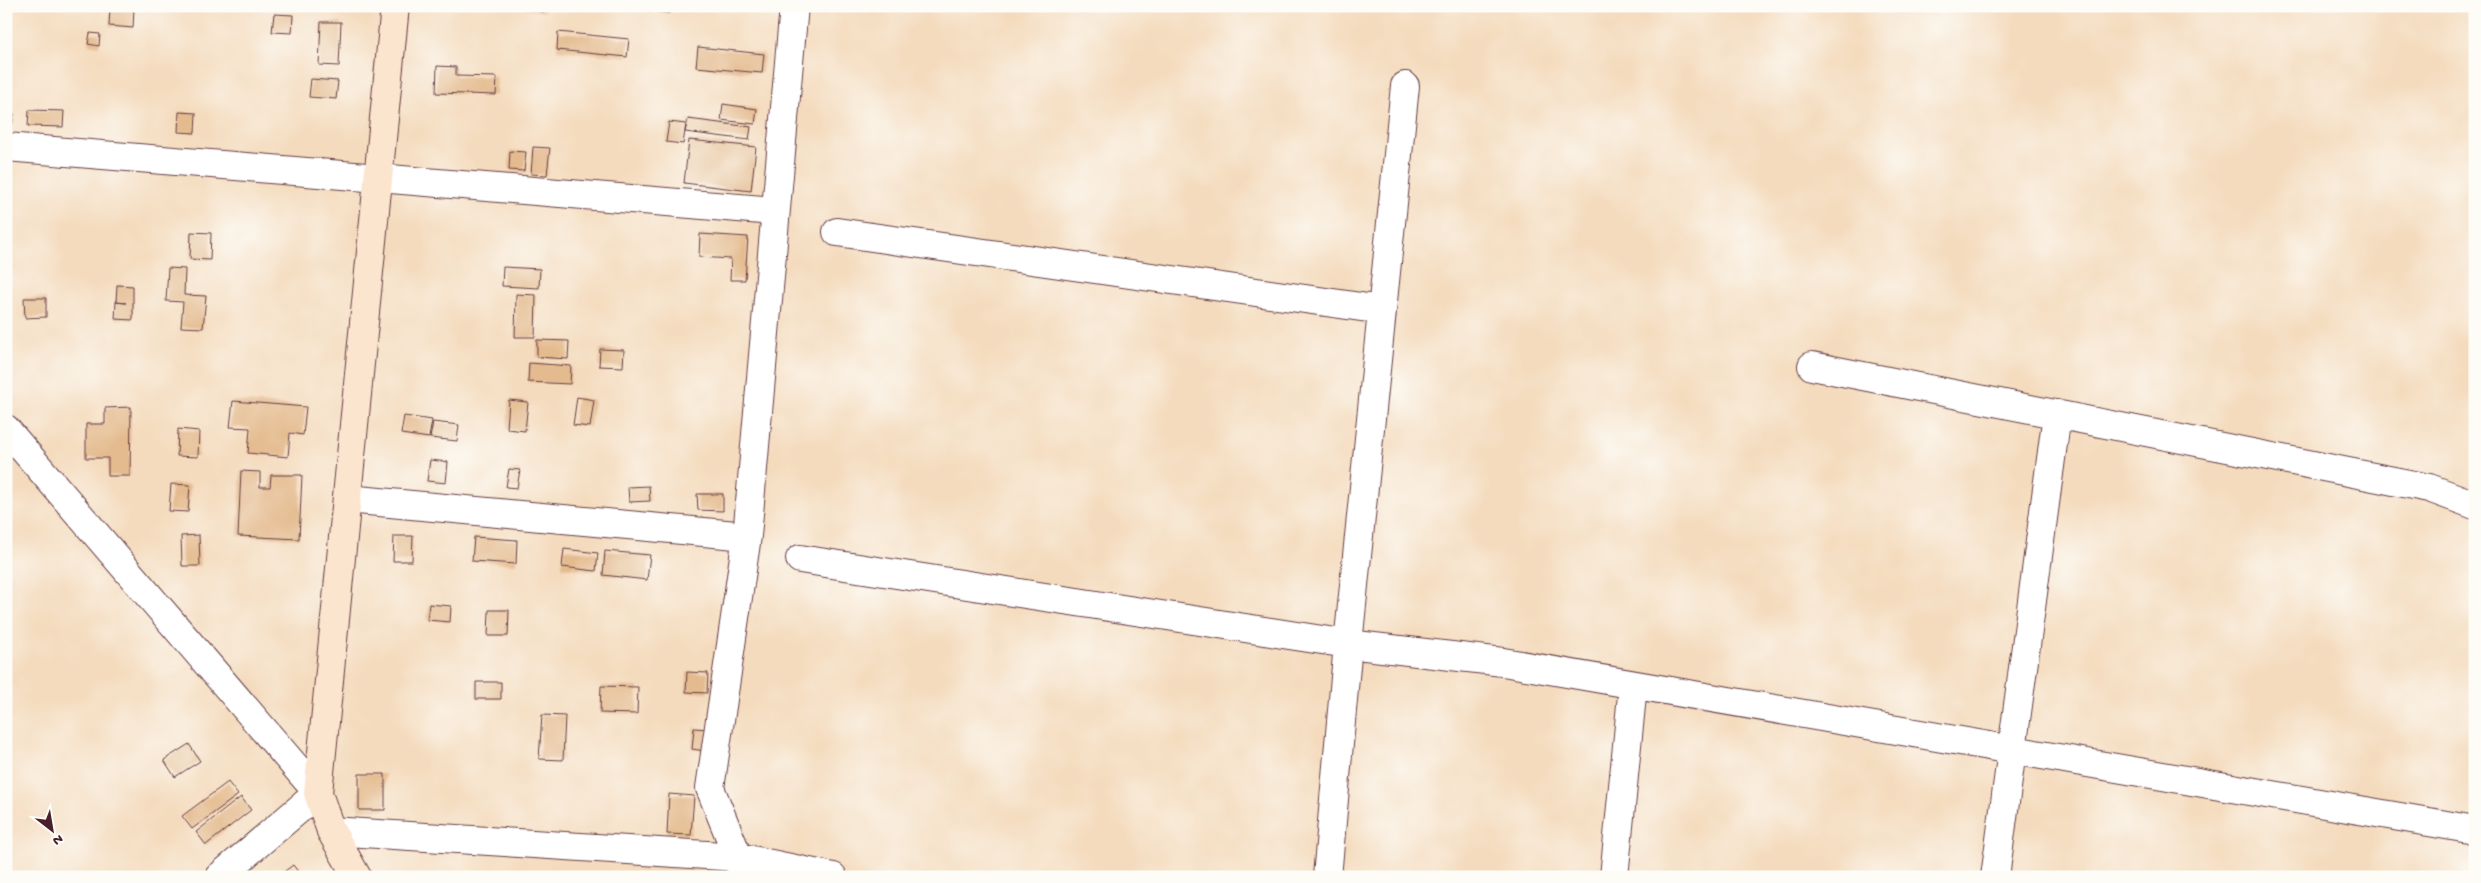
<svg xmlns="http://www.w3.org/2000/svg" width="2481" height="883" font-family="'Gochi Hand',sans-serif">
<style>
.building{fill:#e4bb8f}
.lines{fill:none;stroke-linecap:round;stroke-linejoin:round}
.street-casing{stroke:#643b41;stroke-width:30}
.secondary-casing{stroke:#643b41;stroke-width:30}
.street{stroke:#fff;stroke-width:28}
.secondary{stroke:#fbe5cf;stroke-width:28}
</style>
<rect width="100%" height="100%" fill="#fdfcf7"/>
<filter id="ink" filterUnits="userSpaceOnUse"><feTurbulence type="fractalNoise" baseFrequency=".02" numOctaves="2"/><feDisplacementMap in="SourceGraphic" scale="10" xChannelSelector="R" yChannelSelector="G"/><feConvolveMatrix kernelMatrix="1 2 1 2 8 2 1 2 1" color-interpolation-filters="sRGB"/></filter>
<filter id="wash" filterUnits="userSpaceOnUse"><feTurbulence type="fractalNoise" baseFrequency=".0096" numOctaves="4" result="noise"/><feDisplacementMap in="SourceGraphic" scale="20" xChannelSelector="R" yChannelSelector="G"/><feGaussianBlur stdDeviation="1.12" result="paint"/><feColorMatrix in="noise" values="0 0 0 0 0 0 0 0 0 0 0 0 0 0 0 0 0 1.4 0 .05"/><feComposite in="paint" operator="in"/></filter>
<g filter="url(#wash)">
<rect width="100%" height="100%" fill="#f4dbbe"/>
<g id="blocks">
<path class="building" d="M512,6H545L544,12Z
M632,6H670L669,13L632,9Z
M110,8H134L133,28L109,26Z
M274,14L293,15L292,33L272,32Z
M321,22H341L339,66L319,65Z
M558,32L629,39L627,57L557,50Z
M90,33L100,34L99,46L88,44Z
M698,47L764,54L762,73L696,67Z
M437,66L456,67V76L497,77L496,95L436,93Z
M311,79L338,81L336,99L309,97Z
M723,104L757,109L755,124L721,120Z
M29,110L64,111L63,127L28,126Z
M6,112L14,114L12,125H6Z
M179,112L196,113L195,133L178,132Z
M688,119L751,127L749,140L685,132Z
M669,122L686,124L683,144L666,142Z
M689,140L756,147L751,191L684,183Z
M533,147L550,148L547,175L531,174Z
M510,151L526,152L524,171L509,170Z
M191,232L211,233L210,260L190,259Z
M700,234L748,237L745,280H730L731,259L699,257Z
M503,267L540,269L539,288L502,286Z
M168,268L185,269L184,295L206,296L203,328L181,327L183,302L166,301Z
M117,285L133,286V320L115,319L116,302L126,303L116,302Z
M516,294L536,295L535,337H515Z
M24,298H46V317L25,318Z
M537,340L569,341L568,359L537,357Z
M600,349L624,350L623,367L599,366Z
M529,363L571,366L570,384L528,382Z
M577,397L594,400L590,427L573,425Z
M509,400L528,402L525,431L507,429Z
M233,401L306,407L303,435L290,433L288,457L248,453L250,428L230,427Z
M131,407L130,476H108V458H86V424H105V408Z
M404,416L432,420L429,438L401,434Z
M433,422L459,425L457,441L430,438Z
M178,429L199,431L198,457L177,456Z
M430,460L448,462L446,483L427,481Z
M509,469L520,470L517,488L506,487Z
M241,471L260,472V487H270L271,475H302L299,539L238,536Z
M171,484L190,485L188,512L169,511Z
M649,486L650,501L629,502L628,487Z
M697,494H723V511L698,510Z
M199,535L200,566H182L181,536Z
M394,536H413L412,561H393Z
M474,537L517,540L516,564L472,561Z
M564,549L598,553L596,571L562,567Z
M605,551L650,555L647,580L603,575Z
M429,604L451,606L450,622L427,620Z
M489,610H509L508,636H488Z
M687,672L708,673L707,693L686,692Z
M476,682H501V699H476Z
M601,686L638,687L637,714L600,713Z
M542,715L565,716L563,760L539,759Z
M694,728L708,729L705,751L692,749Z
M189,744L200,761L175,777L164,760Z
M359,774H385V810H359Z
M228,782L238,795L192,829L182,816Z
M669,794L694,796L691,835L667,834Z
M241,797L251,810L206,845L196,832Z
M293,865L302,877H277Z"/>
</g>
</g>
<g filter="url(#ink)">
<use href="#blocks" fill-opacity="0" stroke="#643b41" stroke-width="1"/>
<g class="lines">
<defs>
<path id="street" d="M6,147L775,211
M837,232L1382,310
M1812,366L2429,488L2475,505
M6,429L318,793L219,877
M347,499L747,536
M800,559L1348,644L1503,662L2475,830
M331,831L738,857L833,877
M742,877L738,857L710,788L747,536L794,6
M1327,877L1348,644L1405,86
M1614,877L1633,685
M1995,877L2057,414"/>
<path id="secondary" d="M357,877L331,831L318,793L395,6"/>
</defs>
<use href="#street" class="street-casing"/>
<use href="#secondary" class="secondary-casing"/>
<use href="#street" class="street"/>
<use href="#secondary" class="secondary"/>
</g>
</g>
<rect width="2481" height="883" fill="none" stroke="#fdfcf7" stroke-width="25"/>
<g transform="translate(52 830) rotate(149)" stroke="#fdfcf7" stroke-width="4" paint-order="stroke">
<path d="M0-4L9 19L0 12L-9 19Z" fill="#4a1f2b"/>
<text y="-8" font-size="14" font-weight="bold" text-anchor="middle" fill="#4a1f2b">N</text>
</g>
</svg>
